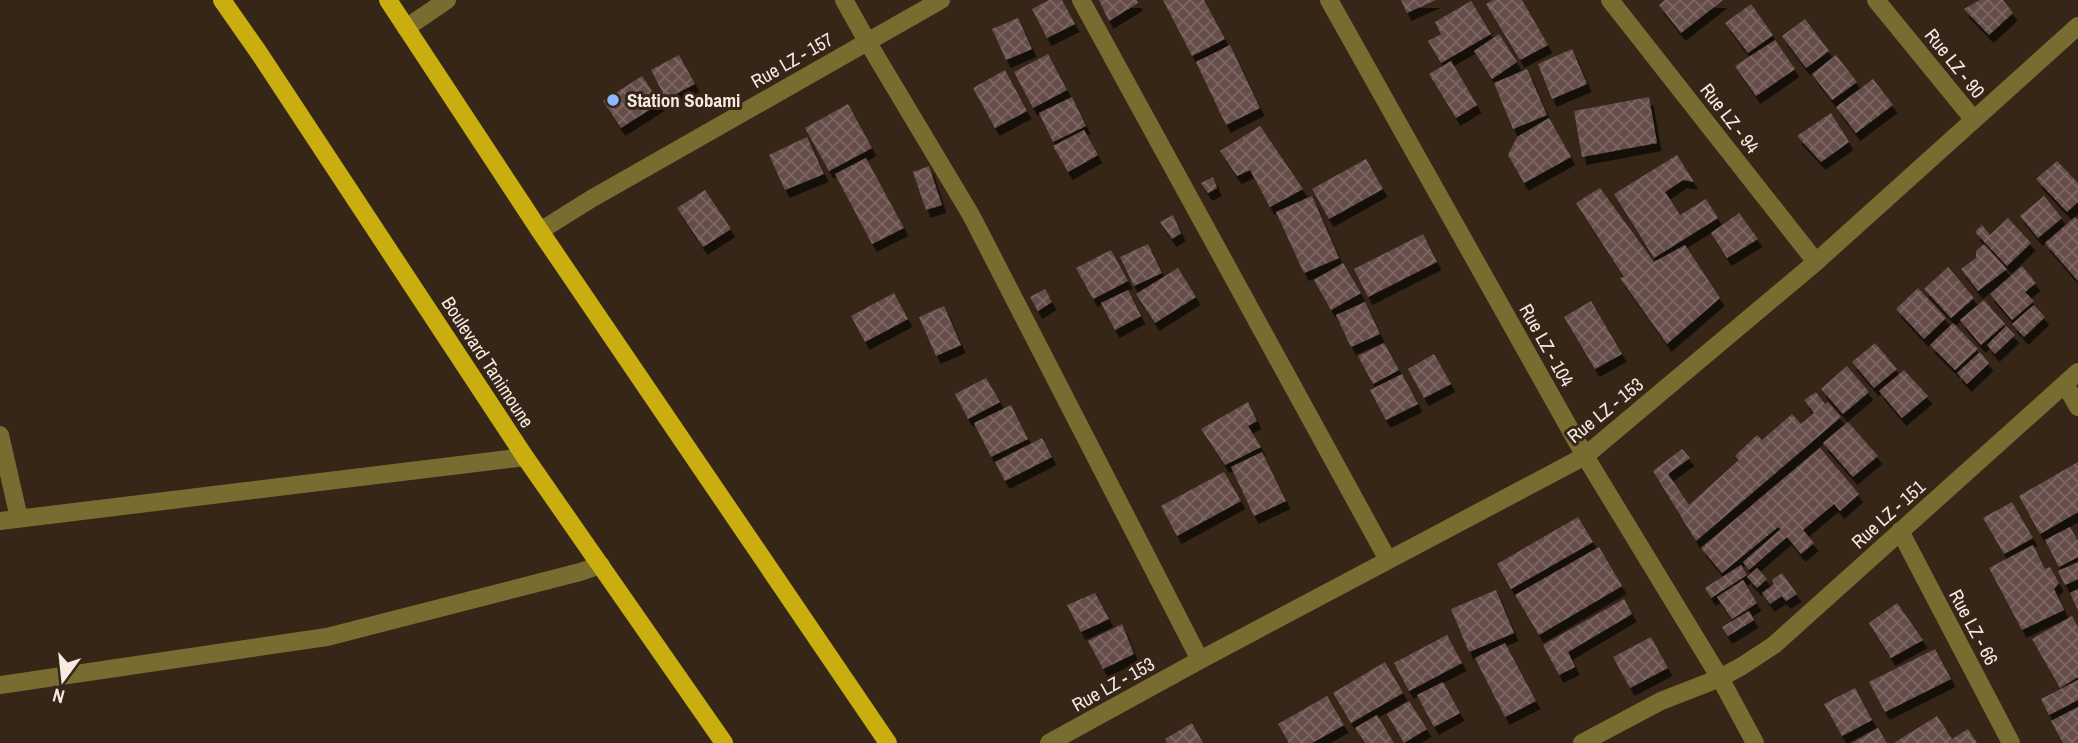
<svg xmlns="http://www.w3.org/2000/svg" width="2078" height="743" font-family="'Archivo Narrow',sans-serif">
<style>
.building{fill:url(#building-cross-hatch);filter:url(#shadow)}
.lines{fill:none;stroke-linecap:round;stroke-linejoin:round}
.street{stroke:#796c31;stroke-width:18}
.primary{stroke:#caae0f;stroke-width:18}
.poi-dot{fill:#8cb9fc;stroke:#352618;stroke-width:2.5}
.labels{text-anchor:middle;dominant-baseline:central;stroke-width:6;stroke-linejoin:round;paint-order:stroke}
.street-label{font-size:19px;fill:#f5ebe2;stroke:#352618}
.poi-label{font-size:19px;font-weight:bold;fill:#f5ebe2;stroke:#352618;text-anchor:start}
</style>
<defs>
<pattern id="building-cross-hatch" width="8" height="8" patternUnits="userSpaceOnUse" patternTransform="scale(1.75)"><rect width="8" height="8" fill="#664e4a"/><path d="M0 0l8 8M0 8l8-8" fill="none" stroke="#7c6864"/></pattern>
<filter id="shadow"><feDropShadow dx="4.5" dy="8" stdDeviation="0" flood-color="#0009"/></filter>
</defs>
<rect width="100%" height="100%" fill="#352618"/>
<path class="building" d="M1049,0H1062L1075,24L1047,38L1032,9Z
M1099,0H1137L1138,3L1109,21Z
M1163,0H1204L1225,39L1192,56Z
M1401,0H1436L1407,13Z
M1493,0H1522L1548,45L1520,60L1486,4Z
M1665,0H1723L1681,33L1659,5Z
M1980,0H2003L2013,13L1989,35L1964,9Z
M1471,1L1491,34L1441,63L1428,41L1441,34L1435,22Z
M1751,4L1773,35L1748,53L1725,23Z
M1018,18L1032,49L1006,60L992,29Z
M1805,19L1829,51L1806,68L1782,36Z
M1499,34L1517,62L1492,79L1474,51Z
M1775,40L1795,69L1756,96L1735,66Z
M1230,45L1260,108L1226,125L1196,62Z
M1572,49L1587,84L1552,99L1538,64Z
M1048,54L1067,90L1033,108L1014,72Z
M679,55L695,84L666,99L651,70Z
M1836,55L1857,82L1832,100L1812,74Z
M1451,61L1477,105L1456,118L1429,74Z
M1527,69L1547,115L1513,129L1494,83Z
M1005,70L1027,111L995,128L973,88Z
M642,76L660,103L621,128L603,101Z
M1873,79L1893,105L1856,133L1836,107Z
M1072,97L1086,126L1053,142L1039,113Z
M1649,97L1657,143L1582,157L1574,111Z
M848,104L872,148L829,171L805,128Z
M1831,113L1849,142L1821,162L1797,136Z
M1549,118L1571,157L1524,183L1508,155L1517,137Z
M1260,126L1303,189L1270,207L1250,170L1237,176L1220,151Z
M1084,130L1098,155L1068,172L1053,146Z
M807,137L824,174L785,190L769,155Z
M1677,155L1694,182L1683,180L1665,192L1680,215L1706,199L1718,218L1654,258L1614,194Z
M866,158L904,228L872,244L835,174Z
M1366,159L1383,189L1329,219L1312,189Z
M2057,161L2078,183V202L2067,212L2036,179Z
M929,166L942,205L926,210L913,172Z
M1213,177L1217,188L1208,193L1201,183Z
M1600,188L1654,262L1685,245L1720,298L1667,344L1620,278L1624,277L1576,203Z
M705,190L731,229L703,247L677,208Z
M1312,196L1339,258L1304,273L1276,212Z
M2044,196L2062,218L2038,238L2020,216Z
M1739,213L1758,239L1727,258L1711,233Z
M1173,215L1181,233L1172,239L1160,222Z
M2075,217L2078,220V281L2045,243Z
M2008,218L2031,243L2007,266L1975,232L1982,225L1990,235Z
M1423,234L1437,262L1368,297L1354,269Z
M1148,244L1162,273L1134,286L1120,257Z
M1984,244L2007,269L1978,291L1961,269L1976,258V251Z
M1111,250L1128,281L1093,299L1076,268Z
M1343,263L1361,293L1331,310L1314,280Z
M2022,266L2036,283L2025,292L2034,301L2012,320L1990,294Z
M1948,267L1974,298L1951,318L1924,289Z
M1178,268L1196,297L1155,323L1136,294Z
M1918,288L1946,318L1924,339L1896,309Z
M1045,289L1052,302L1038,311L1030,297Z
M1128,290L1141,316L1115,330L1101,303Z
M894,293L908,319L865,342L851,316Z
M1984,300L2005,324L1981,345L1960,320Z
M1591,301L1622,354L1595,369L1564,317Z
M1365,302L1380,334L1351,347L1336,315Z
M2034,305L2045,317L2024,337L2012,324Z
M944,306L961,345L936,356L919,317Z
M1953,323L1978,349L1955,370L1930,345Z
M2006,326L2015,335L1995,354L1987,345Z
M1384,343L1399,370L1373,384L1358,356Z
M1875,343L1897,369L1874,388L1852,362Z
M1980,352L1989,363L1967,384L1957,373Z
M1434,354L1451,384L1424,398L1408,369Z
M1847,366L1869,392L1843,414L1821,389Z
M1904,370L1928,396L1902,418L1879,391Z
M1402,374L1418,404L1386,420L1370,390Z
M986,378L1000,402L968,419L955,394Z
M1816,392L1825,404L1828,402L1841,417L1696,541L1653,471L1682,449L1690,458L1668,474L1689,505L1739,460L1735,456L1757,435L1762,440L1792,414L1801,424L1814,413L1804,400Z
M1248,402L1257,421L1248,426L1261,447L1225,465L1201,429Z
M1011,405L1028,439L991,457L974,423Z
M1848,422L1878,456L1853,477L1823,443Z
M1042,438L1052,457L1005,481L995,462Z
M1820,448L1859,494L1840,511L1834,504L1803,530L1814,543L1801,554L1787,537L1749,570L1743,562L1781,529L1778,527L1722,573L1701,548Z
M1262,452L1286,501L1254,516L1231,467Z
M2078,462V512L2040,534L2019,496Z
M1224,472L1241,501L1177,536L1161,506Z
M2012,502L2033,538L2004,554L1983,518Z
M1578,517L1593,542L1511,589L1497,564Z
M2070,527L2078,541V557L2059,567L2045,540Z
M2033,545L2045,569L2050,567L2059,583L2054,589L2064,610L2022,630L1989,568Z
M1599,547L1622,586L1539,635L1515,595Z
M2078,562V579L2065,585L2058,571Z
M1741,565L1747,575L1711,598L1705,588Z
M1757,568L1767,579L1757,588L1747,577Z
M1782,573L1797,594L1786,601L1782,596L1770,604L1762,593L1774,584L1772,580Z
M1743,580L1757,603L1732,619L1717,597Z
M2078,589V610L2070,593Z
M1496,590L1514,633L1469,652L1451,609Z
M1095,593L1109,619L1081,632L1067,605Z
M1624,599L1632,614L1568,652L1575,667L1559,675L1543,645Z
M1897,603L1923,640L1891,658L1869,623Z
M1749,611L1754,620L1728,636L1722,627Z
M2072,616L2078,627V677L2060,688L2032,639Z
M1122,624L1134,654L1103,669L1088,641Z
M1447,635L1462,663L1409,691L1394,663Z
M1651,637L1668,668L1630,688L1613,657Z
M1505,643L1536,701L1505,717L1475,658Z
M1935,649L1951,679L1885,712L1869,682Z
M1385,662L1403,693L1351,723L1333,693Z
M2078,680V700L2049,715L2041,699Z
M1443,682L1460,713L1434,727L1417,695Z
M1855,688L1872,720L1842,736L1824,704Z
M1327,696L1344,725L1312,743H1289L1278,724Z
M1409,701L1427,729L1404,743L1387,714Z
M2078,707V743H2063L2051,721Z
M1377,715L1394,743H1365L1355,728Z
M1937,716L1952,739L1968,729L1977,743H1894Z
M1192,723L1203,743H1167L1165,739Z
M1878,728L1887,743H1852Z"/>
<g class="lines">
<path class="street" d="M844,0L867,41L971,215L1200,660
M1081,0L1388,560
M1329,0L1585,456L1720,678L1755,743
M1610,0L1816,262
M1876,0L1974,120
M406,28L447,0
M540,231L591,199L941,0
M2065,384L2078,407
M0,435L19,518
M0,521L525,457
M1900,531L2011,743
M0,685L327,637L580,572L601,565
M1049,743L1200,660L1585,456L1816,262L2078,26
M1582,743L1661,701L1720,678L1742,666L1774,645L2078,372"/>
<path class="primary" d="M222,0L259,53L525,457L724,743
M388,0L540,231L888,743"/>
</g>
<circle class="poi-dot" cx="613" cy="100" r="7"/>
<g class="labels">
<g class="street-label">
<text transform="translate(792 60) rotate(-30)">Rue LZ - 157</text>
<text transform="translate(1955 63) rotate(51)">Rue LZ - 90</text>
<text transform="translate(1730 118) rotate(52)">Rue LZ - 94</text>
<text transform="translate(1547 345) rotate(61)">Rue LZ - 104</text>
<text transform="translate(488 362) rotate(57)">Boulevard Tanimoune</text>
<text transform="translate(1605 410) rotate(-39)">Rue LZ - 153</text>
<text transform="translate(1888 514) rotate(-42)">Rue LZ - 151</text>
<text transform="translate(1974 627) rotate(62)">Rue LZ - 66</text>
<text transform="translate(1113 684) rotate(-29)">Rue LZ - 153</text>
</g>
<g class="poi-label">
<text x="627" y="100">Station Sobami</text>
</g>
</g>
<g transform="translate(63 680) rotate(195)" stroke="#352618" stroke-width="5" paint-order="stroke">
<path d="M0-5L12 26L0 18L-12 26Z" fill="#f5ebe2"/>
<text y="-10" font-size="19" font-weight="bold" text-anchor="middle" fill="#f5ebe2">N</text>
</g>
</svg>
